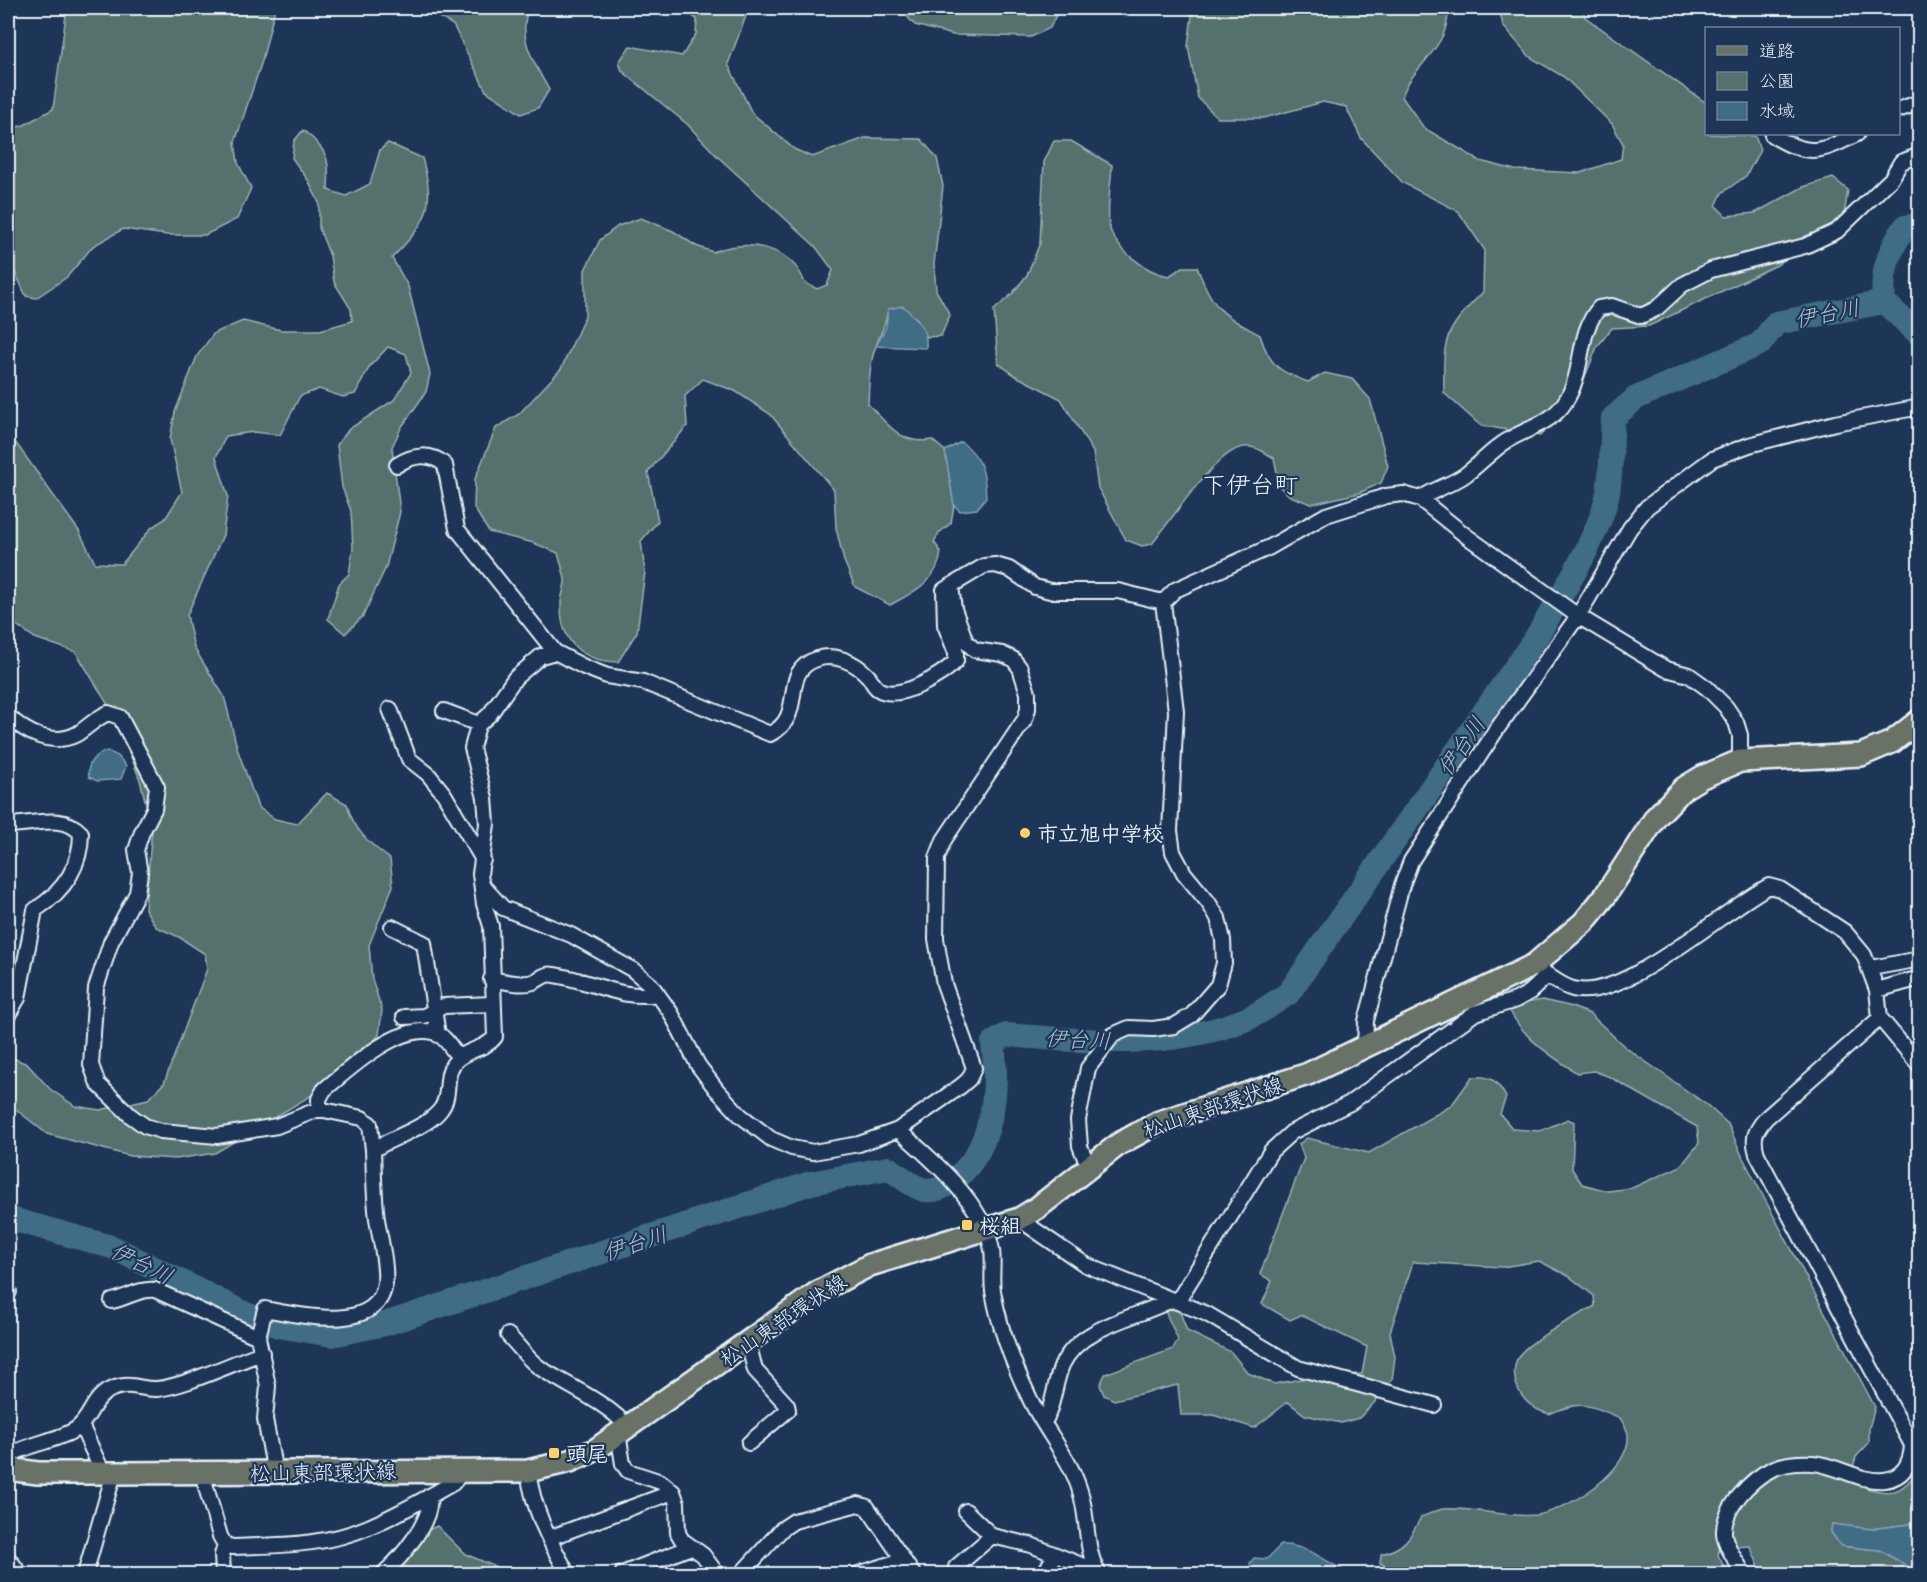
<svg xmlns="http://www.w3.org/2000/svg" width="1927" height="1582" font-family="Delius,'Klee One',sans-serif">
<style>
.green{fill:#55716e;stroke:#9eb1b3;stroke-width:1.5}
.water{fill:#406c85;stroke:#83a1b3;stroke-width:1.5}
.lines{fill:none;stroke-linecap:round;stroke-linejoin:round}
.river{stroke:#406c85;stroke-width:24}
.street-casing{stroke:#e8f1f8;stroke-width:18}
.primary-casing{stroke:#e8f1f8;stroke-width:26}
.street{stroke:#1d3557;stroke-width:14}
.primary{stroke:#697266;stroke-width:21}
.poi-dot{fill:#ffd166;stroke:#1d3557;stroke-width:2}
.labels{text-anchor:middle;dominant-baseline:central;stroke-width:4.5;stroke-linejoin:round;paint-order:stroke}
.poi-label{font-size:21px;font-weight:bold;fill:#e8f1f8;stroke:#1d3557;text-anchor:start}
.street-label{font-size:21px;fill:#e8f1f8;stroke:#1d3557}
.water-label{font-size:22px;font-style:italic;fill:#adc2d0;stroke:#1d3557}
.quarter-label{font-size:24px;fill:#e8f1f8;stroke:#1d3557}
</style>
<rect width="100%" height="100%" fill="#1d3557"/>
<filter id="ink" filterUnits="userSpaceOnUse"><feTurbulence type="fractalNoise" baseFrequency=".0167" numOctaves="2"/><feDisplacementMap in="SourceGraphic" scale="12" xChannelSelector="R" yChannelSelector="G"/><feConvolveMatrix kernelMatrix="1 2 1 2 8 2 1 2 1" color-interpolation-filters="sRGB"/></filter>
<g filter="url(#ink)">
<path class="green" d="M67,8H275L262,61L235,142L238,163L251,188L237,219L205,235H167L123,229L93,246L67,277L36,298L26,296L8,256V130L24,125L53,109Z
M423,8H529C516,37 535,64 549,90L538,108L521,114L486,91L453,25Z
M680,8H749L728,64L752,113L794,149L812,157L865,138L921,139L937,158L943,186L934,264L936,290L950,315L941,336L927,337L916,318L888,309C886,324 881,332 876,346C869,364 869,385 868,404C888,425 901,445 932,440L945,451L954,505L951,523L939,533L934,542L941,552C938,581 914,592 890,605L855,587L844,561L836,528L834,490L770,414L735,391L703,379L685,396L687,426L648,472L658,521L641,541L645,572L637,632L618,662C582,661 560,643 561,604C561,596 565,588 565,580C564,571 560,562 558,553L534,543L489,532L474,508L475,479L496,428L519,414L561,369L585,316V270L600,240L618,226L641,218L673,231L696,246L713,252C747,239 791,245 805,283L817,289L827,285L833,270L815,246L717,156L687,124L622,71L619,62L630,46L682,56L696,34L697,19Z
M899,8H1055L1057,13L1050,28L1031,37L953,35L915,25Z
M1193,8H1449C1448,16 1447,27 1443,35C1432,59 1409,73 1402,97L1424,128L1480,161L1515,170L1580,173L1621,159L1623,144L1612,124L1564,77L1530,57L1503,26L1499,8H1583L1585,17L1706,103V134L1755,136L1760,150L1746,176L1722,193L1716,206L1726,216L1755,213L1803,187L1833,178L1848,190L1844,215L1777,265L1649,326L1612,328L1597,347L1576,399L1540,436L1480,425L1444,393C1443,338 1443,332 1483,292L1484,249L1458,211L1403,183L1361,138L1346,107L1323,102L1264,118H1218L1198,98L1188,46Z
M303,130C328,150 330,159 328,190L346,196L370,184L380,150L388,143L422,158C436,208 428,221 392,258L408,286L430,374L426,392L401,428L392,447L400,512L386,567L363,616L345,634L328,619L339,584L349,574L353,548L351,511L342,487L337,445L349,429L394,400L411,373L406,354L388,347L370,366L355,394L343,397L319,389L300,396L280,435L253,432L226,436L216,457L228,496L223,535L187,615L194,648L224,696L238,751L258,807L275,819L297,824L327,793L347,804C353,830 370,844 390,859L393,886L369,945L372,979L382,1010L379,1035L357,1059L317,1092L215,1153L176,1159L130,1156L47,1134L8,1103V1056L27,1064L50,1089L75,1106L100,1110L148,1099L164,1083L207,969L205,954L179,937L156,927L145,909L152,828L140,780L116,718L76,652L35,638L8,619V432L79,531L95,563L122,564L152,527L165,519L182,492L170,439L175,412L197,356L214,333L243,321L281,330H320L352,321L351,309L334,282L330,256L319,228V203L308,180L292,158L294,141Z
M1054,141H1071L1112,165C1111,184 1107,204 1109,223C1111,247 1147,273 1169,276L1183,267H1197C1214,310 1220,313 1260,335C1270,366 1278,371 1308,382L1325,373L1352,379L1370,399L1388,466L1381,483L1359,493L1311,504L1290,496L1280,487L1274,458C1265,453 1255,445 1244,447C1217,449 1170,522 1152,544L1142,546L1126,540L1098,488L1093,452L1061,399L1016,376L998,363L994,310L1012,294L1027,275L1040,243L1044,162Z
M1542,1000L1569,1006L1590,1014L1625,1047L1707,1105L1728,1124L1743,1158L1875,1407L1869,1428V1443L1856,1457L1853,1467L1866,1488C1894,1496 1902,1492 1919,1470V1523L1871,1529L1832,1524L1831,1532L1841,1546L1880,1550L1914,1570V1574H1762L1750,1546L1720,1548L1718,1555L1728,1574H1467C1455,1570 1452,1571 1440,1574C1420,1577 1396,1573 1380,1563L1381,1554C1404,1549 1411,1537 1421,1517C1428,1515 1436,1510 1443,1509C1472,1507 1505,1518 1536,1515C1567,1511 1631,1471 1628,1435C1628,1430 1623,1423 1620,1418C1588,1404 1581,1400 1549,1414C1543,1412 1536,1410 1532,1406C1516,1395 1508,1369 1521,1353C1533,1339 1578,1315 1595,1306L1594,1296L1570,1277L1539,1261L1502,1267L1413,1262L1390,1332L1395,1357L1392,1380L1374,1403L1359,1418L1341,1423L1305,1415L1288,1402L1254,1428L1213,1415H1181L1178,1385L1114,1400L1104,1395L1100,1385L1105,1374L1173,1349L1178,1340L1165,1311L1171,1305L1180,1312L1187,1331L1231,1352L1248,1373L1274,1384L1323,1375L1362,1374L1367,1347L1301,1315L1290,1320L1262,1304L1272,1281L1260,1274L1304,1158L1299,1144L1307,1138L1369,1153L1451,1106L1472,1077C1491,1075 1497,1081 1506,1097L1500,1114L1513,1129L1540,1131L1568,1119L1574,1122L1572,1169L1582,1184L1608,1191L1632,1188L1681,1166L1699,1143L1697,1127L1610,1077L1594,1071L1577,1073C1551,1056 1524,1039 1510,1011L1520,1004Z
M437,1526L465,1554L499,1568L504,1574H394L428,1530Z"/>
<path class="water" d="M903,306C917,318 928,330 926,348L876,346L886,327L888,309Z
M961,442C982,456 985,473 986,497L977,509L960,511L954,505L945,451Z
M107,751L118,756L126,766L121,779L97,781L89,777C86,762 95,755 107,751Z
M1919,1523V1574H1914V1570L1880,1550L1841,1546L1831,1532L1832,1524L1871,1529Z
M1281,1545C1308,1544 1328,1564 1351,1574H1252L1250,1563L1254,1558L1267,1559Z"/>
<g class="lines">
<path class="river" d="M1884,302C1881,273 1888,252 1905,227L1920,225
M1884,302L1920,335
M8,1218L112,1247L246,1314L278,1326L332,1335L385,1324L811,1183L888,1168C898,1174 909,1184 919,1188C930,1193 941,1189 950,1183C993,1153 999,1092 993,1043L1006,1035C1085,1041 1168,1050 1244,1020C1259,1015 1274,1002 1288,994L1537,636C1560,597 1600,536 1608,492C1612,468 1611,442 1613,418L1636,398L1760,344L1776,323L1884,302"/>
<defs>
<path id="street" d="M1898,110L1920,102
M1772,135C1809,158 1821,152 1857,134
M397,465C412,455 431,452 445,465L457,529L555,652L584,667L607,676L643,682L770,734C808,716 778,671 817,659C834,653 855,662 867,675C872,679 872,685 878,689C898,702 942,676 956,661V653L945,625L944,590L984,566L995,565L1009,569L1035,587L1050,591H1118L1163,602
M1420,499C1434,489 1451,485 1465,475C1480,464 1492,450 1508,440C1528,428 1552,423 1565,402C1585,372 1576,335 1599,308L1612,306L1641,316L1656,309L1682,285L1711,270L1805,246L1837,231L1891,179L1901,162L1920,155
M1163,602L1175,590L1270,547L1326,515L1386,496L1403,494L1420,499L1465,535L1578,616L1666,669L1689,675L1707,688L1726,707L1736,722L1740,735V761
M390,709L409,759L428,774L444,794L483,860
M444,711L476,723
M8,716C26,733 52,747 77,734C88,727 96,718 108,713L120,717L157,787L154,809L142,832L136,850L140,873L137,893L111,942L96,988L91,1065L98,1084L131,1116L145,1126L161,1131L217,1136L277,1126L319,1109L362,1118L370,1124L373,1150
M8,825C32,825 63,813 81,833C81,867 63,892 35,910L18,998L8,1015
M482,885L503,908L571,935L633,970L651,985L671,1013L698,1065L716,1089L740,1115L771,1139L792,1148L813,1152L859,1144L898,1130L961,1086L969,1079L974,1068L944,984L936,939L937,858L944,840L1025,719L1028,709V693L1020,668L1013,659L1002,654L975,650L966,642L954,609L951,586
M392,927L424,943L438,1035
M1534,965C1545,973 1559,985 1573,989C1622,1003 1723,910 1769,886L1780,889L1845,932L1864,955L1877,990L1880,1018L1920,1066
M1871,968L1920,959
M491,979C503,981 521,986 533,982C541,979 544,973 554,975C591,980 619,1000 657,994
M1877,990L1920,978
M404,1017L424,1016L444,1006L492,1004
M1365,1046L1366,1021L1402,885L1411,861L1497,729L1578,616L1630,528L1647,507L1712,459L1749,445L1835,423L1920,407
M319,1109V1099L324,1090C349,1069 397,1024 433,1032C444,1034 452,1049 459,1058
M898,1130C931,1158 984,1204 992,1250C994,1264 991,1277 993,1291C999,1327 1014,1366 1030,1399C1045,1431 1070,1457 1080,1491C1089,1519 1084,1549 1099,1574
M1092,1165L1084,1156L1080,1146L1078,1120L1088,1068L1113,1035L1129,1028L1153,1029L1174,1026L1192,1015L1218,985L1224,963L1223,940L1218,918L1208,902L1184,873L1173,852L1170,831L1176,711L1163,602
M1019,1219L1086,1265L1207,1314L1298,1368L1434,1405
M8,1293L9,1292
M112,1301C127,1298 140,1288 155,1290L258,1337
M1177,1302L1271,1151L1292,1132L1350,1103L1475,1013L1516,1000L1530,992L1548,975
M508,1335C518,1345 528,1360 540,1368C568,1386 606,1402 628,1427
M748,1342L755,1370L787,1405L788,1410L749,1443
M1044,1423C1054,1406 1054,1384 1062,1365C1081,1325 1135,1319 1171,1300
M81,1425L103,1473
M618,1433L623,1464L628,1471L661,1482L673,1492L677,1503L678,1533L682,1540L703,1555L717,1574
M8,1456C28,1444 60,1440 76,1429C91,1419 92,1397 112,1389C132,1381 139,1390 157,1389C186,1386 232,1363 262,1353
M528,1471C533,1509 549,1541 568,1574
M202,1473L220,1536L225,1545L233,1547C277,1545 324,1546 366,1528C396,1516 425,1499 453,1483L463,1471
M275,1473L265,1419L268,1386L258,1337L265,1309C298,1315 379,1335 385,1283C387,1264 380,1239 377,1219C374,1197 374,1173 373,1150C392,1137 427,1128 441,1109C453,1093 441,1072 459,1058C470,1049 487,1048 495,1037L491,926L484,904L480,874L487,824L485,798L472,748L478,725L490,714L515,678L541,656L555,652
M966,1511L992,1536
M549,1538L673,1492
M8,1558L20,1574
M956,1567L992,1536L1031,1545L1084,1566L1093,1564
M85,1574L114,1473
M223,1574L222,1555L225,1545
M383,1574C400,1559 434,1520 429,1496
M622,1574L691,1547
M741,1574L782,1529L794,1521L858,1504L867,1507L913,1574
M858,1574L903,1560
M1044,1574L1055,1555
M1744,1574C1737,1563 1725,1546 1724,1533C1723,1508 1751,1479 1772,1469C1785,1463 1799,1462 1813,1463C1837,1465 1862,1483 1884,1480C1904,1478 1911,1463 1912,1445L1757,1154C1752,1138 1755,1131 1766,1118L1880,1018"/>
<path id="primary" d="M8,1469L38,1473H114L528,1471L570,1461L595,1450L818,1292L870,1265L1019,1219L1037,1208L1119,1144L1159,1122L1308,1074L1534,965L1584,922L1605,896L1656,817L1684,788L1702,777L1740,761L1861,755L1892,742L1920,720"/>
</defs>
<use href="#street" class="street-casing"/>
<use href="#primary" class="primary-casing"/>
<use href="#street" class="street"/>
<use href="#primary" class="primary"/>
</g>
</g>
<g class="poi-dot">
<circle cx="1025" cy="833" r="6"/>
<rect x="961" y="1219" width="12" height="12" rx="3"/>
<rect x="548" y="1447" width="12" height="12" rx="3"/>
</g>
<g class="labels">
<g class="poi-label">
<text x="1037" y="833">市立旭中学校</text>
<text x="979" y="1225">桜組</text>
<text x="566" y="1453">頭尾</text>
</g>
<g class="street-label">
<text transform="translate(1213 1107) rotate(-19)">松山東部環状線</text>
<text transform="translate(783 1320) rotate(-34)">松山東部環状線</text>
<text transform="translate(323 1472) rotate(-1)">松山東部環状線</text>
</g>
<g class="water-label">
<text transform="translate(1827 313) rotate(-11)">伊台川</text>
<text transform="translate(1461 746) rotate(-55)">伊台川</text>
<text transform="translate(1078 1039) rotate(3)">伊台川</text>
<text transform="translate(635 1243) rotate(-18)">伊台川</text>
<text transform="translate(142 1263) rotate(26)">伊台川</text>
</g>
<g class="quarter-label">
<text x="1250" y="484">下伊台町</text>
</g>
</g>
<rect width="1927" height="1582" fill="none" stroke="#1d3557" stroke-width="30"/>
<rect x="15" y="15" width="1897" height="1552" fill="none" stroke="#e8f1f8" stroke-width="2" filter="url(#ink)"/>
<rect x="1705" y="27" width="195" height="108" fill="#1d3557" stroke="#6e8097" stroke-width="1.5"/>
<rect x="1717" y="46" width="30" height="9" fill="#697266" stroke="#6e8097" stroke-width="1.5"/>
<text x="1759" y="57" font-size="18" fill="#e8f1f8">道路</text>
<rect x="1717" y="72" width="30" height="18" fill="#55716e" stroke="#6e8097" stroke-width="1.5"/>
<text x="1759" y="87" font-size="18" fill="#e8f1f8">公園</text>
<rect x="1717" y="102" width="30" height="18" fill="#406c85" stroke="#6e8097" stroke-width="1.5"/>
<text x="1759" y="117" font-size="18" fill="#e8f1f8">水域</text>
</svg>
